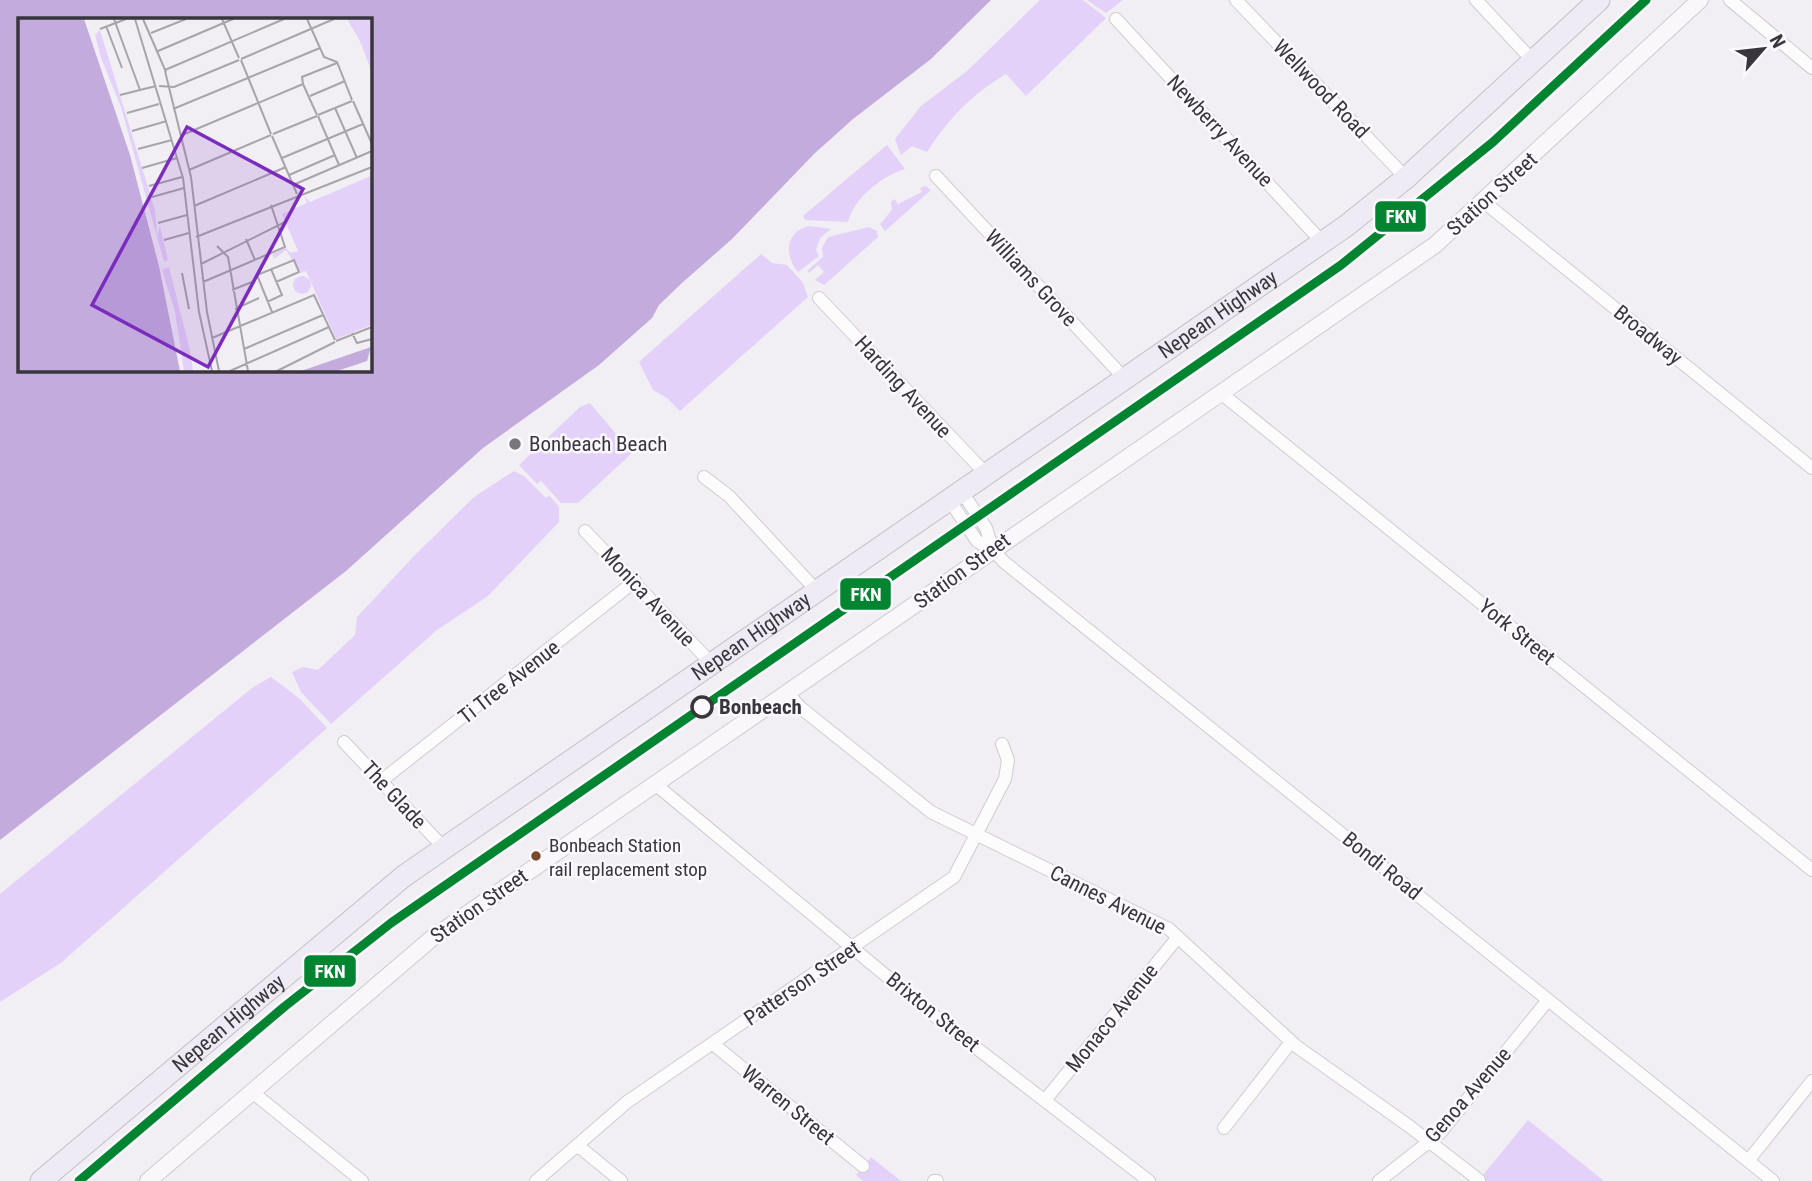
<svg xmlns="http://www.w3.org/2000/svg" width="1812" height="1181" font-family="'Roboto Condensed',sans-serif">
<style>
.green{fill:#e3d1f9}
.water{fill:#c3acdd;fill-rule:evenodd}
.lines{fill:none;stroke-linecap:round;stroke-linejoin:round}
.street-casing{stroke:#cfccd1;stroke-width:14}
.secondary-casing{stroke:#cfccd1;stroke-width:18}
.highway-casing{stroke:#c4bfca;stroke-width:23}
.street{stroke:#fdfcfd;stroke-width:12}
.secondary{stroke:#f9f7fa;stroke-width:16}
.highway{stroke:#efebf4;stroke-width:21}
.rail-1-casing{stroke:#fbf9ff;stroke-width:14}
.rail-1{stroke:#028430;stroke-width:9}
.poi-dot{fill:#79767c;stroke:#fbf9ff;stroke-width:2.5}
.stop-dot{fill:#fbf9ff;stroke:#38363c;stroke-width:3.5}
.bus-dot{fill:#7a4b2a;stroke:#fbf9ff;stroke-width:2.5}
.labels{text-anchor:middle;dominant-baseline:central;stroke-width:5;stroke-linejoin:round;paint-order:stroke}
.bus-label{font-size:19px;fill:#38363c;stroke:#fbf9ff;text-anchor:start}
.street-label{font-size:21px;fill:#38363c;stroke:#fbf9ff}
.poi-label{font-size:21px;fill:#38363c;stroke:#fbf9ff;text-anchor:start}
.stop-label{font-size:21px;font-weight:bold;fill:#38363c;stroke:#fbf9ff;text-anchor:start}
.inset-road{fill:none;stroke:#a7a4aa;stroke-width:2}
.view{fill:#7b2cbf;fill-opacity:0.15;stroke:#7b2cbf;stroke-width:3.5}
.inset-edge{fill:none;stroke:#38363c;stroke-width:3.5}
.line-badge{stroke:#fbf9ff;stroke-width:2.5}
.badge-label{font-size:19px;text-anchor:middle;font-weight:bold;fill:#fff}
</style>
<rect width="100%" height="100%" fill="#f1eef4"/>
<path class="green" d="M1040,0H1083L1106,18L1026,96L1006,74C971,95 949,118 927,152L912,146L901,155L895,139L921,106L967,71Z
M1087,0H1123L1106,13Z
M887,145L905,169C882,176 854,198 848,222L805,220L803,216Z
M925,186L931,190L885,231L880,224L892,210L891,202L894,199L898,204L922,192L920,188Z
M809,226L831,229L820,238L816,250L819,256L798,272C784,255 785,232 809,226Z
M869,227L877,231L878,237L824,285L815,280L824,272L818,265L809,273L807,271L823,257L822,248L828,237Z
M761,254L772,263L787,265L803,283L808,297L680,411L667,398L653,390L639,362Z
M590,403L632,453L578,503H561L541,481L537,484L519,465L580,407Z
M514,471L524,476L546,498L549,495L559,507V522L488,596L437,630L331,724L301,692L292,672L303,667L318,670L355,635L357,617L414,556L474,497Z
M271,677L300,699L327,728L62,962L0,1002V894L252,688Z
M1528,1120L1604,1181H1478Z
M871,1157L901,1181H863L856,1175Z"/>
<path class="water" d="M0,0H991L931,59L853,119L814,154L732,239L683,282L659,305L652,318L599,365L483,448L346,571L0,840ZM19,19H369V369H19Z"/>
<g class="lines">
<defs>
<path id="street" d="M1236,0L1406,178
M1476,0L1533,61
M1730,0L1812,68
M1116,19L1323,243
M936,176L1126,380
M1484,202L1812,468
M819,298L987,475
M1222,394L1812,870
M704,477L729,496L817,591
M962,492L986,528L993,550
M950,501L977,541L993,550L1004,562L1773,1181
M585,531L712,664
M788,694L801,708L931,812L1169,929L1296,1046L1409,1126L1479,1180
M344,742L445,849
M381,781L635,581
M655,784L931,1013L1149,1181
M713,1044L863,1166
M252,1092L362,1181
M1046,1099L1178,937
M1224,1128L1291,1042
M577,1145L621,1181
M1748,1161L1812,1081
M536,1181L627,1102L954,877L1005,779L1008,760L1002,744
M934,1181H937
M1379,1181L1440,1133L1548,1000"/>
<path id="secondary" d="M148,1181L431,939L1435,245L1700,0"/>
<g id="highway">
<path id="s1" d="M41,1181L404,876L1346,226L1406,178L1599,0"/>
</g>
</defs>
<use href="#street" class="street-casing"/>
<use href="#secondary" class="secondary-casing"/>
<use href="#highway" class="highway-casing"/>
<use href="#street" class="street"/>
<use href="#secondary" class="secondary"/>
<use href="#highway" class="highway"/>
<defs>
<path id="rail-1" d="M79,1181L284,1007L391,923L1341,265L1493,142L1646,0"/>
</defs>
<use href="#rail-1" class="rail-1-casing"/>
<use href="#rail-1" class="rail-1"/>
</g>
<circle class="poi-dot" cx="515" cy="444" r="7"/>
<circle class="stop-dot" cx="702" cy="707" r="10"/>
<circle class="bus-dot" cx="536" cy="856" r="6"/>
<g class="labels">
<g class="bus-label">
<text x="549" y="845">Bonbeach Station<tspan x="549" dy="24">rail replacement stop</tspan></text>
</g>
<g class="street-label">
<text transform="translate(1321 89) rotate(46)">Wellwood Road</text>
<text transform="translate(1220 131) rotate(47)">Newberry Avenue</text>
<text transform="translate(1492 194) rotate(-42)">Station Street</text>
<text transform="translate(1031 278) rotate(47)">Williams Grove</text>
<text stroke="none"><textPath href="#s1" startOffset="1463">Nepean Highway</textPath></text>
<text transform="translate(1648 335) rotate(39)">Broadway</text>
<text transform="translate(903 387) rotate(47)">Harding Avenue</text>
<text transform="translate(962 571) rotate(-36)">Station Street</text>
<text transform="translate(648 597) rotate(47)">Monica Avenue</text>
<text transform="translate(1517 632) rotate(39)">York Street</text>
<text stroke="none"><textPath href="#s1" startOffset="896">Nepean Highway</textPath></text>
<text transform="translate(509 682) rotate(-38)">Ti Tree Avenue</text>
<text transform="translate(394 795) rotate(47)">The Glade</text>
<text transform="translate(1382 866) rotate(39)">Bondi Road</text>
<text transform="translate(1108 900) rotate(27)">Cannes Avenue</text>
<text transform="translate(479 906) rotate(-35)">Station Street</text>
<text transform="translate(802 983) rotate(-34)">Patterson Street</text>
<text transform="translate(933 1012) rotate(39)">Brixton Street</text>
<text transform="translate(1112 1018) rotate(-51)">Monaco Avenue</text>
<text stroke="none"><textPath href="#s1" startOffset="245">Nepean Highway</textPath></text>
<text transform="translate(1468 1095) rotate(-49)">Genoa Avenue</text>
<text transform="translate(788 1105) rotate(39)">Warren Street</text>
</g>
<g class="poi-label">
<text x="529" y="444">Bonbeach Beach</text>
</g>
<g class="stop-label">
<text x="719" y="707">Bonbeach</text>
</g>
</g>
<g transform="translate(18 18)">
<rect width="354" height="354" fill="#f1eef4"/>
<path d="M329,1H353V52L342,23ZM82,12L137,192L139,218L142,208L150,242L146,244L103,89L83,40L77,17ZM353,158V307L318,321L288,253L283,255L268,232L256,241L254,236L268,230L273,235L280,233L264,196L289,185L286,178L292,184ZM151,249L172,332L175,353H166L157,294L144,252ZM275 267a9 9 0 1 1 18 0a9 9 0 1 1-18 0Z" fill="#e3d1f9"/>
<path d="M0,1H66L112,137L141,248L162,353H0ZM353,329L349,343L319,353H283Z" fill="#c3acdd"/>
<path class="inset-road" d="M96,1L122,72M117,1L165,160L181,294L194,353M125,1L148,54M204,1L221,40M289,1L306,39L319,44L334,82M88,8L104,50M82,11L108,1M133,15L168,1M140,33L215,1M223,41L316,1M223,42L253,116M147,52L266,1M147,53L173,159L189,294L201,353M285,66L284,59L319,45M285,66L299,97M141,68L156,69L221,42M102,77L138,68M292,78L327,63M335,83L354,126M317,90L339,140M155,91L302,30M109,95L141,86M300,97L334,83M300,98L321,147M114,113L149,103M255,116L299,98M162,118L285,66M254,118L279,176M120,131L154,122M264,140L345,106M124,150L159,140M171,152L253,117M271,157L317,137M275,167L354,133M131,168L164,159M134,179L166,170M176,188L268,149M140,205L169,197M178,219L354,149M228,221L237,242M146,222L171,215M199,228L210,239L230,353M183,246L267,204M164,255L171,291M185,264L267,229L253,187M214,272L234,264M249,284L264,277L253,251M217,291L241,280M254,294L239,257L276,242L281,254L258,264M334,315L339,325L354,321M194,320L296,277L317,322M318,323L354,309M226,331L305,297M212,353L311,309M259,353L317,324"/>
<path class="view" d="M169,109L285,171L190,349L74,287Z"/>
<rect width="354" height="354" class="inset-edge"/>
</g>
<g class="line-badge">
<rect x="1374" y="200" width="53" height="33" rx="7" fill="#028430"/>
<rect x="839" y="577" width="53" height="34" rx="7" fill="#028430"/>
<rect x="303" y="954" width="54" height="34" rx="7" fill="#028430"/>
</g>
<g class="badge-label">
<text x="1401" y="223">FKN</text>
<text x="866" y="601">FKN</text>
<text x="330" y="978">FKN</text>
</g>
<g transform="translate(1763 49) rotate(62)" stroke="#fbf9ff" stroke-width="5" paint-order="stroke">
<path d="M0-5L12 26L0 18L-12 26Z" fill="#38363c"/>
<text y="-10" font-size="19" font-weight="bold" text-anchor="middle" fill="#38363c">N</text>
</g>
</svg>
